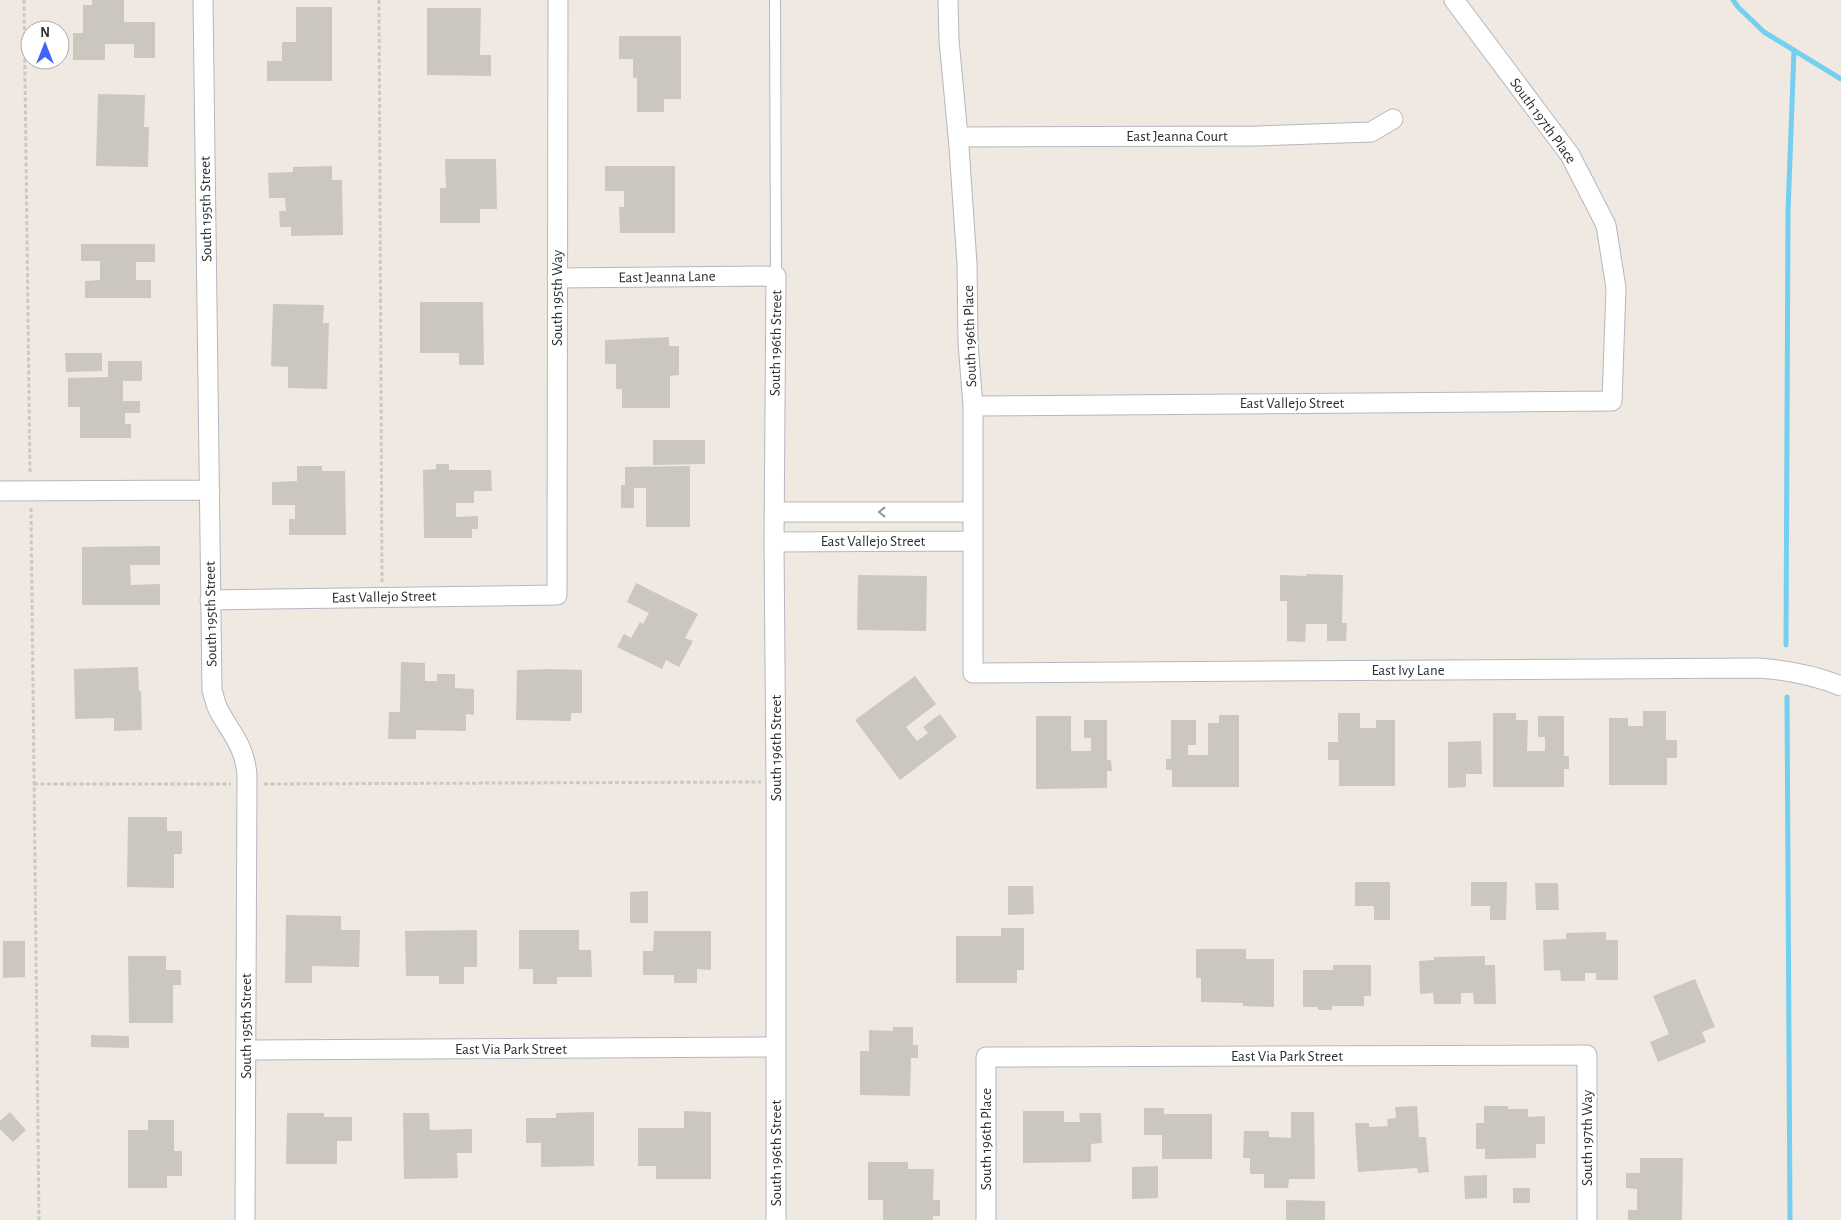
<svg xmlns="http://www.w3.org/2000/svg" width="1841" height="1220" font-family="'Alegreya Sans',sans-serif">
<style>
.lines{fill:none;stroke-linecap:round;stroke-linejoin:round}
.stream{stroke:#75cff0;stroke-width:5}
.building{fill:#cbc7bf}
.lane-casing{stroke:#b4b7c1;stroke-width:12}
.street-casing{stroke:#b4b7c1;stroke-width:21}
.path{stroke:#c9c9c9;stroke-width:3;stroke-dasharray:4 2.5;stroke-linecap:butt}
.lane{stroke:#fff;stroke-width:10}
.street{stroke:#fff;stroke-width:19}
.oneway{stroke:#969696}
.labels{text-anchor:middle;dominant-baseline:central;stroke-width:4.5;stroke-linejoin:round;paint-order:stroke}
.street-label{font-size:15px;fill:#2e2e2e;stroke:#fff}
</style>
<rect width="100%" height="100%" fill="#efe9e1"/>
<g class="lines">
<path class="stream" d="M1733,0L1738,7L1764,32L1841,79
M1786,645L1788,212L1794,50
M1787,697L1790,1220"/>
</g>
<path class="building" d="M92,0H124V22H155V58H134V44H105V60H73V33H83V5H92Z
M296,7H332V81H267V61H282V42H296Z
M427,8H481L480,55H491V76L427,75Z
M619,36H681V99H664V112H637V78H633V59H619Z
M98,94L145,95L144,127H149L148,167L96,166Z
M445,159H496L497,209H480V223H440V188H446Z
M332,166V180H342L343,235L291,236V227H280L279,211H286L285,198H269L268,173L293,172V167Z
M605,166H675V233H620L619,207H624V191H605Z
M81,244H155V262H136V280H151V298H85V281L100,280V261H81Z
M420,302H483L484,365H459V353H420Z
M273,304L324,305L323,323H329L327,389L288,388V367L271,366Z
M669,337V346H679V375L670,376V408H622V389H616V364H605V340Z
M65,353H102V371L66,372Z
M108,361H142V381H123V401H140V413H125V424H131V438H80V407H68V378L108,377Z
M653,440H705V464L653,465Z
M436,464H449V470H491L492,491H474V503H456V517L478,516V529H472V538H424L423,470L436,469Z
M297,466H322V471H345L346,535H289V519H295V505H272V482L297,481Z
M690,466V527H646V488H634V508H621V485H625V467Z
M160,546V565H130L131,585L160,584V605H82V547Z
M1306,574L1343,575L1342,623H1347L1346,641H1327V624H1306L1305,642L1287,641V601H1280V575L1306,576Z
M858,575L927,576L926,631L857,630Z
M636,583L698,614L685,638L693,641L679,667L666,660L662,669L617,647L624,634L631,638L640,622L643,624L649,613L627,602Z
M401,662L425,663V681H437V674H455V688L474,689V715L466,714V731L416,730V739H388L389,712H400Z
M138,667L139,691H141L142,730L114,731V718L75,719L74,669Z
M549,669L582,670V713H571V721L516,720L517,670Z
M915,676L936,704L906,727L917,741L928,733L923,727L940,714L957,737L900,780L855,720Z
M1643,711H1666V740H1677V758H1667V785H1609V718H1628V726H1643Z
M1338,713H1360V728H1376V720H1395V786H1339V760H1328V742H1338Z
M1493,713H1516V720H1528L1527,751H1545V737H1538V716H1564V756H1569V769H1564V787H1493Z
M1219,715H1239V787H1172V770H1166V759H1171V720H1196V745H1188V755H1208V723H1219Z
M1036,716H1071V751H1091V738H1084V720H1107V760H1111L1112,771H1107V788L1036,789Z
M1481,741L1482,774H1466V787L1448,788V742Z
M128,817H167V831H182V854H174V888L127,887Z
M1355,882H1390V920H1374V906H1355Z
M1471,882H1507L1506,920H1490V906H1471Z
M1535,883H1558L1559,910H1536Z
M1008,886H1033L1034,914L1008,915Z
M648,891V923H630V892Z
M286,915L341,916V930H360L359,967L312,966V983H285Z
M1001,928H1024V970H1017V983H956V936H1001Z
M477,930V967H464V984H439V976H406L405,931Z
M519,930H579V950H591L592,977H557V984H533V969H519Z
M654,931H711V970L697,969V983H674V975H643V951H653Z
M1606,932V940H1618V980H1596V973H1585V981H1561L1560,970L1544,971L1543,940L1566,939V933Z
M3,941H25V977L3,978Z
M1196,949H1246V959H1274V1007L1243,1006V1003L1201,1002V978H1196Z
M128,956H166V970H181V985H173V1023H129Z
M1485,956V965H1495L1496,1004H1474L1473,993H1461V1004H1434L1433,993L1420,994L1419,961L1434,960V957Z
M1333,965H1371V996H1364V1006H1332V1010H1318V1007H1303V970H1333Z
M1695,979L1715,1027L1702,1032L1706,1042L1658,1062L1650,1042L1669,1034L1653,996Z
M893,1027H913V1045H918V1058H911L910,1096L860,1095V1051H869V1030L893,1031Z
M91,1035L129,1036V1048L91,1047Z
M1417,1106L1419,1137H1426L1429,1172L1418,1173L1417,1168L1358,1172L1355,1123H1369V1127L1388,1126L1387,1119L1396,1118L1395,1107Z
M1484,1106H1508V1109H1528V1117L1545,1116V1144H1536V1158L1485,1159V1149H1476V1123H1484Z
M1144,1108H1164V1114H1212V1159H1162V1135H1144Z
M684,1111L711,1112V1179H656V1166H638V1128H684Z
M1023,1111H1064V1122H1080L1079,1113H1101L1102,1143L1091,1144V1162L1023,1163Z
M10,1112L26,1130L13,1142L0,1129V1121Z
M594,1112V1166L541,1167V1143H526V1118H556V1113Z
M1291,1112H1314L1315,1179H1289L1288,1188H1264V1174H1250V1158H1243L1244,1131H1269V1137L1291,1138Z
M287,1113H324V1117H352V1141H337V1164H286Z
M403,1113H429L430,1130L472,1129V1153H457L458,1178L404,1179Z
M148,1120H174V1151H182V1176H167V1188H128V1130H148Z
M1640,1158H1683L1682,1220H1628V1210H1637V1189L1626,1188V1173H1640Z
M868,1162H908V1169H934L933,1200H940V1216H933V1220H883V1200H868Z
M1158,1166V1198L1132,1199V1167Z
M1487,1175V1198L1465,1199L1464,1176Z
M1513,1188H1530V1203H1513Z
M1286,1200L1325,1201V1220H1286Z"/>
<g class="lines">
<defs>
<path id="lane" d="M775,0L776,276"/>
<path id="street" d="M203,0L212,690C214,696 215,703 218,709C231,734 245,745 247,776L245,1220
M948,0L949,40L959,147L967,264L968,343L973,406V673L1758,668C1787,670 1814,675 1841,686
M958,137L1258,136L1371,132L1393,119
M557,278L776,276L774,542L776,782V1220
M973,406L1612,401L1616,288L1606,225L1570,155L1454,0
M0,491L210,490
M774,512H973
M774,542L973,541
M210,600L557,595L558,0
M246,1050L776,1047
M986,1220V1057L1587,1055V1220"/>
</defs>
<use href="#lane" class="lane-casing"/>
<use href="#street" class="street-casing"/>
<path class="path" d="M24,0L30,474
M379,0L382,582
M31,508L39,1220
M34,784H231
M264,784L761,782"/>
<use href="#lane" class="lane"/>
<use href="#street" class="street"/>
</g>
<defs><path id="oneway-chevron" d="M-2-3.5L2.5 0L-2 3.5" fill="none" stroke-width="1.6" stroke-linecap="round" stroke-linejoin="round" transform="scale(1.25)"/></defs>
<use class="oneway" href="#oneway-chevron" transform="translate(882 512) rotate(180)"/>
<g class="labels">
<g class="street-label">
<text transform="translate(1543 121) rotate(54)">South 197th Place</text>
<text x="1177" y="136">East Jeanna Court</text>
<text transform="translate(206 209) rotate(-91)">South 195th Street</text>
<text transform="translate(667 277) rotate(-1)">East Jeanna Lane</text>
<text transform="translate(557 298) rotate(-90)">South 195th Way</text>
<text transform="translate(970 336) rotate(-92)">South 196th Place</text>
<text transform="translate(776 343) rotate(-89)">South 196th Street</text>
<text x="1292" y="403">East Vallejo Street</text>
<text x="873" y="541">East Vallejo Street</text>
<text transform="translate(384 597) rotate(-1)">East Vallejo Street</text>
<text transform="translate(211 614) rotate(-91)">South 195th Street</text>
<text x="1408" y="670">East Ivy Lane</text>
<text transform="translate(776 748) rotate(-90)">South 196th Street</text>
<text transform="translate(246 1026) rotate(-90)">South 195th Street</text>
<text x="511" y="1049">East Via Park Street</text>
<text x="1287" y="1056">East Via Park Street</text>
<text transform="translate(1587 1138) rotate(-90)">South 197th Way</text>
<text transform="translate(986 1139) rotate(-90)">South 196th Place</text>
<text transform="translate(776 1153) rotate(-90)">South 196th Street</text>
</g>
</g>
<g transform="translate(45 45)"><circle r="24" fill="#ffffff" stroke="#ababab"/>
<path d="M0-4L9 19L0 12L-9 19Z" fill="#4264fb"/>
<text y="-8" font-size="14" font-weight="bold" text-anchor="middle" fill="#2e2e2e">N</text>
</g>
</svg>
